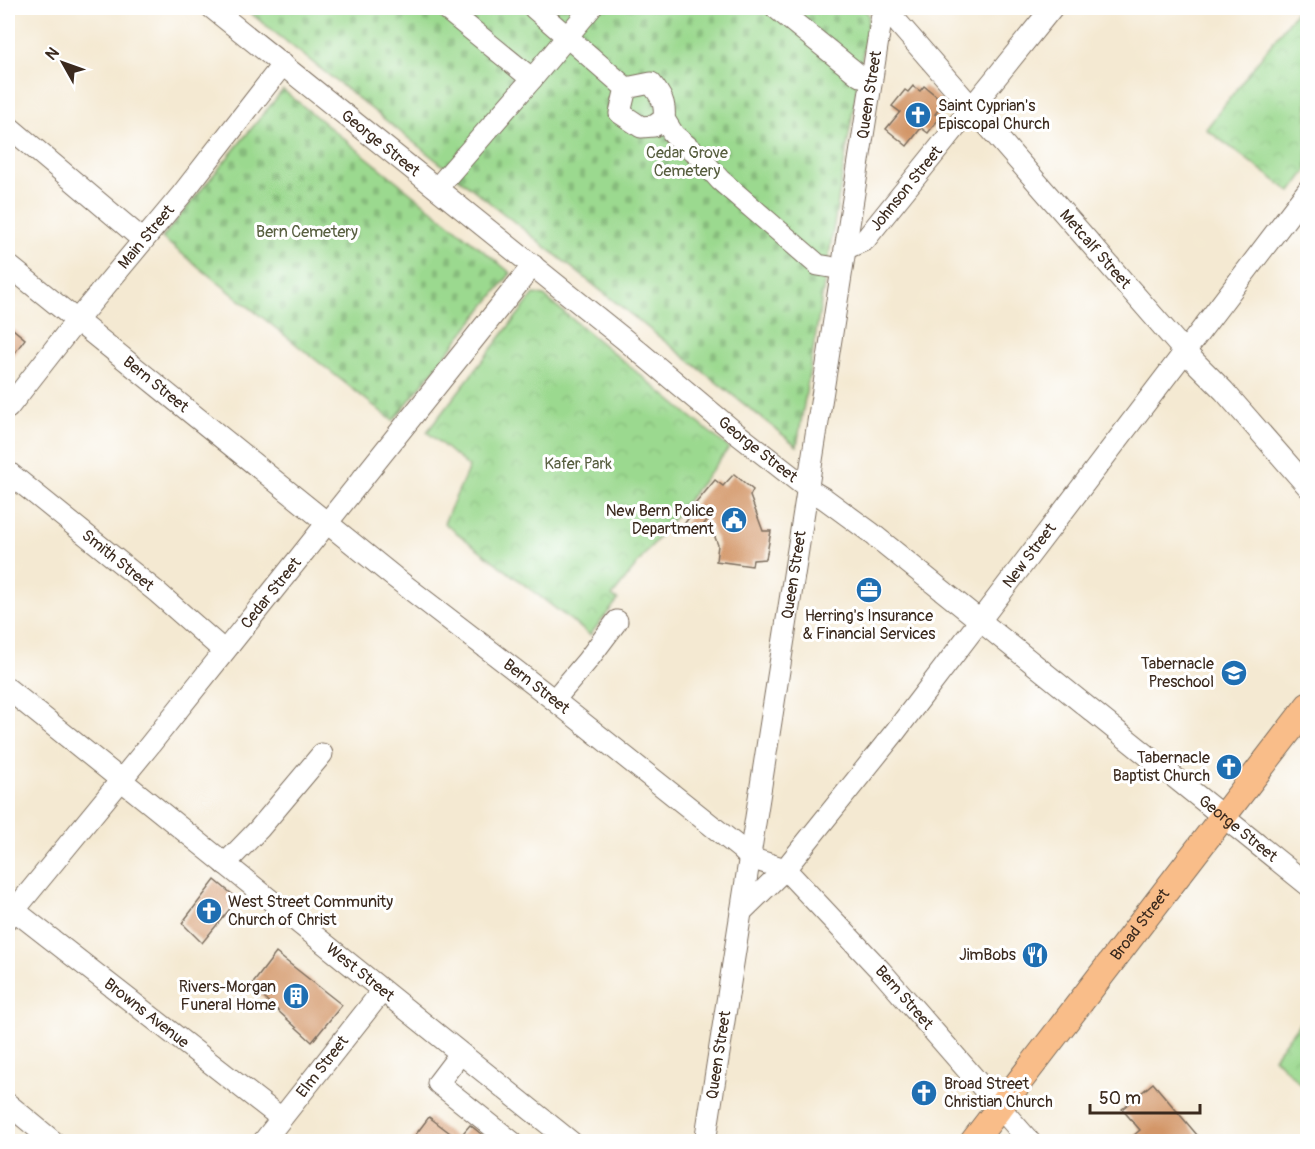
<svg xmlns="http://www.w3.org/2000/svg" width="1315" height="1149" font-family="Pangolin,sans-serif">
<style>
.cemetery{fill:url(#cemetery-stones);stroke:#6b8256;stroke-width:1.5}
.park{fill:url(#park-crowns);stroke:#6b8256;stroke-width:1.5}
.building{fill:#d39668}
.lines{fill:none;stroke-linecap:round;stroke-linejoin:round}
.minor-casing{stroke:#7c6d5d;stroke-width:23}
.major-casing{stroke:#7c6d5d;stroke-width:28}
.minor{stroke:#fff;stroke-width:21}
.major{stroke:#f9bd89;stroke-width:26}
.labels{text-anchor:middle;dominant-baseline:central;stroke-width:6;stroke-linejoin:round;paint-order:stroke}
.street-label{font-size:16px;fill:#3b2a1e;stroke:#fff}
.poi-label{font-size:16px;fill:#3b2a1e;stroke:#fff;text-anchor:end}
.park-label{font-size:16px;fill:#585f40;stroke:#fff}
</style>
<defs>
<pattern id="cemetery-stones" width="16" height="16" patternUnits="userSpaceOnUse" patternTransform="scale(1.5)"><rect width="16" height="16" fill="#9bd98f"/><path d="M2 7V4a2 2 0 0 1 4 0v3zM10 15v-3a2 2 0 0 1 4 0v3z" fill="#86ba7b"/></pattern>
<pattern id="park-crowns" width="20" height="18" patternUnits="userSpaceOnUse" patternTransform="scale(1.5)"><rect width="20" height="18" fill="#9bd98f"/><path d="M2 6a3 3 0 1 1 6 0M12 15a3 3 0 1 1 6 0" fill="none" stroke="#86ba7b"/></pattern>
</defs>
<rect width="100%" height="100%" fill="#fff"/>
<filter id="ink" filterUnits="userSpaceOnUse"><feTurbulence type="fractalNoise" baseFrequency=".0167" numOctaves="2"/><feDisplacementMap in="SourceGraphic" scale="12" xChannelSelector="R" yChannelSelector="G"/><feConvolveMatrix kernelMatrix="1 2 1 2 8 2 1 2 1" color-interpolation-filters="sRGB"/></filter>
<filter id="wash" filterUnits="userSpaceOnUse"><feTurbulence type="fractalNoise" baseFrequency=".008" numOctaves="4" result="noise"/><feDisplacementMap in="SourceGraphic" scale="24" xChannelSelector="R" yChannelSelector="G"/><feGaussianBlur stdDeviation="1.35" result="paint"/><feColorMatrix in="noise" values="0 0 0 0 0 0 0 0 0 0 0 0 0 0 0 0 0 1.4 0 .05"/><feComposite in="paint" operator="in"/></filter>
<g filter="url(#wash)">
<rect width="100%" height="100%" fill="#f4e9d2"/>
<path class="cemetery" d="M244,8H863L869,15L797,446Z
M283,90L511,273L393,421L162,238Z"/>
<path class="park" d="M1295,13L1307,27V170L1291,192L1206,129Z
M534,294L544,296L729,448L612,596L618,600L590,635L444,523L469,467L427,432Z
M1307,1013V1091L1274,1057Z"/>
<g id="blocks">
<path class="building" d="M913,86L920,91L924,86L944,102L935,114L941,116L928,133L921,128L907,146L886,129L900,112L892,106L905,90L908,92Z
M8,325L25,339L8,362Z
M734,474L753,490L750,496L763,531H771L766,559L753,560L752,566L716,561L718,545L708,519L697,533L685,523L694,511L691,509L715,480L723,486Z
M215,880L238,899L202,943L182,923Z
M276,953L342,1005L312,1042L251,986Z
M1153,1083L1203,1142H1126L1140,1130L1122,1109Z
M429,1117L458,1139L470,1125L491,1142H410Z"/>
</g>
</g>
<g filter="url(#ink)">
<use href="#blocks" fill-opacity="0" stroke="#7c6d5d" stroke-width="1.5"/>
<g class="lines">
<defs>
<g id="minor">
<path id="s1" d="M212,8L624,339L736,433L808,489L825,499L870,532L1308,885"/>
<path d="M534,8L626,88L620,113L641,127L654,126L664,119C666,103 661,96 651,83L626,88"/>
<path d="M776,8L860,76"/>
<path id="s2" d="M885,8L1184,351L1224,391L1308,487"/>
<path d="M532,79L591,8"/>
<path d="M664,119L674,135L699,156L720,180L818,265L830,267"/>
<path d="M8,126L143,240"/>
<path d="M437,188L532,79L445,8"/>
<path id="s3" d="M845,249L865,240L872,231L1052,8"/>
<path id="s4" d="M8,265L394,577L554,700L741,849L750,858L785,869L881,971L1030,1142"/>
<path id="s5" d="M8,408L77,320L182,194L283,64"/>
<path id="s6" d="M8,472L158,593L224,651"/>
<path id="s7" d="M8,689L571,1142"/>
<path d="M554,700L587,661L617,621"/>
<path d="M225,864L259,829L322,754"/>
<path id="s8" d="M8,902L14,910L281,1118"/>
<path id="s9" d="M741,912L785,869L895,732L1308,190"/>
<path id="s10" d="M8,918L149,746L533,265"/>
<path d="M460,1054L438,1083L512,1142"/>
<path d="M8,1104L54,1142"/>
<path id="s11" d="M263,1142L382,991"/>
<path id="s12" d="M705,1142L883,8"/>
</g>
<g id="major">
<path id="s13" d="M973,1142L1308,706"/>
</g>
</defs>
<use href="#minor" class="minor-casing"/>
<use href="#major" class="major-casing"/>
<use href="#minor" class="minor"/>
<use href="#major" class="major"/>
</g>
</g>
<defs>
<symbol id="church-disc" viewBox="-11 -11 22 22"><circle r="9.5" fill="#1f6fb2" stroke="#fff"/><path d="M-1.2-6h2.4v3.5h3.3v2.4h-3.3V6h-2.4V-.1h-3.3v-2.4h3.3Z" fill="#fff"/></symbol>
<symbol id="civic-disc" viewBox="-11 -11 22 22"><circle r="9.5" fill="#1f6fb2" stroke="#fff"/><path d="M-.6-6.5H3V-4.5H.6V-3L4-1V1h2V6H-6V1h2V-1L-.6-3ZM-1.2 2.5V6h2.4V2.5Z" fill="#fff"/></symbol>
<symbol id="office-disc" viewBox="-11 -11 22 22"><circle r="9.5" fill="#1f6fb2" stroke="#fff"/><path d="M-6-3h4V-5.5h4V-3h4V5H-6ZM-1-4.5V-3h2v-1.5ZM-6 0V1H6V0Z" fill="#fff"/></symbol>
<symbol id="school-disc" viewBox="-11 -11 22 22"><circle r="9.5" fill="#1f6fb2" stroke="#fff"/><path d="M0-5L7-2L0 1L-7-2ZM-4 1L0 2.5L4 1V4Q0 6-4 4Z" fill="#fff"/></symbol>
<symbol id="restaurant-disc" viewBox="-11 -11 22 22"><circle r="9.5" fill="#1f6fb2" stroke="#fff"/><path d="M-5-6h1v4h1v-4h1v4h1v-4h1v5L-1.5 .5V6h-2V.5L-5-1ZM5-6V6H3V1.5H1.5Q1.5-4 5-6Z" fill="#fff"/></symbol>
<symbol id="building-disc" viewBox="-11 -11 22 22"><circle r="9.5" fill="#1f6fb2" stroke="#fff"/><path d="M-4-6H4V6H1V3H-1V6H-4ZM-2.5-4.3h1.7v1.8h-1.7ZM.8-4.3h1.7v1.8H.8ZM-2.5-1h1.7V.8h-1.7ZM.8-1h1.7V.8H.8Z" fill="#fff"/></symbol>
</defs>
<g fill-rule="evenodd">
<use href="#church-disc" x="903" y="100" width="30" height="30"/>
<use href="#civic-disc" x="719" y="505" width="30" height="30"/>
<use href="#office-disc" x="854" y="575" width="30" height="30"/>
<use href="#school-disc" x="1219" y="658" width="30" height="30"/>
<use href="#church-disc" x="1214" y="752" width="30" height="30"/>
<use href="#church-disc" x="194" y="896" width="30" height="30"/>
<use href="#restaurant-disc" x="1020" y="940" width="30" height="30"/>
<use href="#building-disc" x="281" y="981" width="30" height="30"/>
<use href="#church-disc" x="909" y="1078" width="30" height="30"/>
</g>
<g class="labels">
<g class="street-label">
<text stroke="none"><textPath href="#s12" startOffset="1060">Queen Street</textPath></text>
<text stroke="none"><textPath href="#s1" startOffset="216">George Street</textPath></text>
<text stroke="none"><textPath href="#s3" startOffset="88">Johnson Street</textPath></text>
<text stroke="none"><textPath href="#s5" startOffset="220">Main Street</textPath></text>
<text stroke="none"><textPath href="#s2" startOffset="320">Metcalf Street</textPath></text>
<text stroke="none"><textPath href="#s4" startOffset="190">Bern Street</textPath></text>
<text stroke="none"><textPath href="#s1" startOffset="702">George Street</textPath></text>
<text stroke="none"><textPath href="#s9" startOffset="459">New Street</textPath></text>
<text stroke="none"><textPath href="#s6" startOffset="141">Smith Street</textPath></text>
<text stroke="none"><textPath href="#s12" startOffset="574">Queen Street</textPath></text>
<text stroke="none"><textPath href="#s10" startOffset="418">Cedar Street</textPath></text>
<text stroke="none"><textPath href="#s4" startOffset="676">Bern Street</textPath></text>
<text stroke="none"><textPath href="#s1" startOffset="1314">George Street</textPath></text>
<text stroke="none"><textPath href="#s13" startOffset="274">Broad Street</textPath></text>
<text stroke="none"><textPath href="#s7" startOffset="452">West Street</textPath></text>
<text stroke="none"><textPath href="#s4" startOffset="1162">Bern Street</textPath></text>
<text stroke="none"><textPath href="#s8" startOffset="178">Browns Avenue</textPath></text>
<text stroke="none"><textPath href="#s12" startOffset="88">Queen Street</textPath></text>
<text stroke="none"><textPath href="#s11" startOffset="96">Elm Street</textPath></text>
</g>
<g class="poi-label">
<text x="938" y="106" text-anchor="start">Saint Cyprian's<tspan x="938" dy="18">Episcopal Church</tspan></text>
<text x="714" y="511">New Bern Police<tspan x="714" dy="18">Department</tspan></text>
<text x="869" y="616" text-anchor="middle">Herring's Insurance<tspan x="869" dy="18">&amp; Financial Services</tspan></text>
<text x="1214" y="664">Tabernacle<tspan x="1214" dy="18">Preschool</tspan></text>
<text x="1210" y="758">Tabernacle<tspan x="1210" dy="18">Baptist Church</tspan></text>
<text x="228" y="902" text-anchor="start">West Street Community<tspan x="228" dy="18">Church of Christ</tspan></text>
<text x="1016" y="955">JimBobs</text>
<text x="276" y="987">Rivers-Morgan<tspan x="276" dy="18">Funeral Home</tspan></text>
<text x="944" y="1084" text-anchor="start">Broad Street<tspan x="944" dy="18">Christian Church</tspan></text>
</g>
<g class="park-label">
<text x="687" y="153">Cedar Grove<tspan x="687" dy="18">Cemetery</tspan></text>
<text x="307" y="232">Bern Cemetery</text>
<text x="578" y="464">Kafer Park</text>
</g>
</g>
<rect width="1315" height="1149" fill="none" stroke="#fff" stroke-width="30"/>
<g transform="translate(63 63) rotate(310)" stroke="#ffffff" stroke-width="4.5" paint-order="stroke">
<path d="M0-4.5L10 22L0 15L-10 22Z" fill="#3b2a1e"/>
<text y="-9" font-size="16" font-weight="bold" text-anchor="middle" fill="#3b2a1e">N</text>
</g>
<path d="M1090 1104v9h110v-9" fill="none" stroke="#3b2a1e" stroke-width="3"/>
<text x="1099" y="1104" font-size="18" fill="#3b2a1e" stroke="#ffffff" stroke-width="4.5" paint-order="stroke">50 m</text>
</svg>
